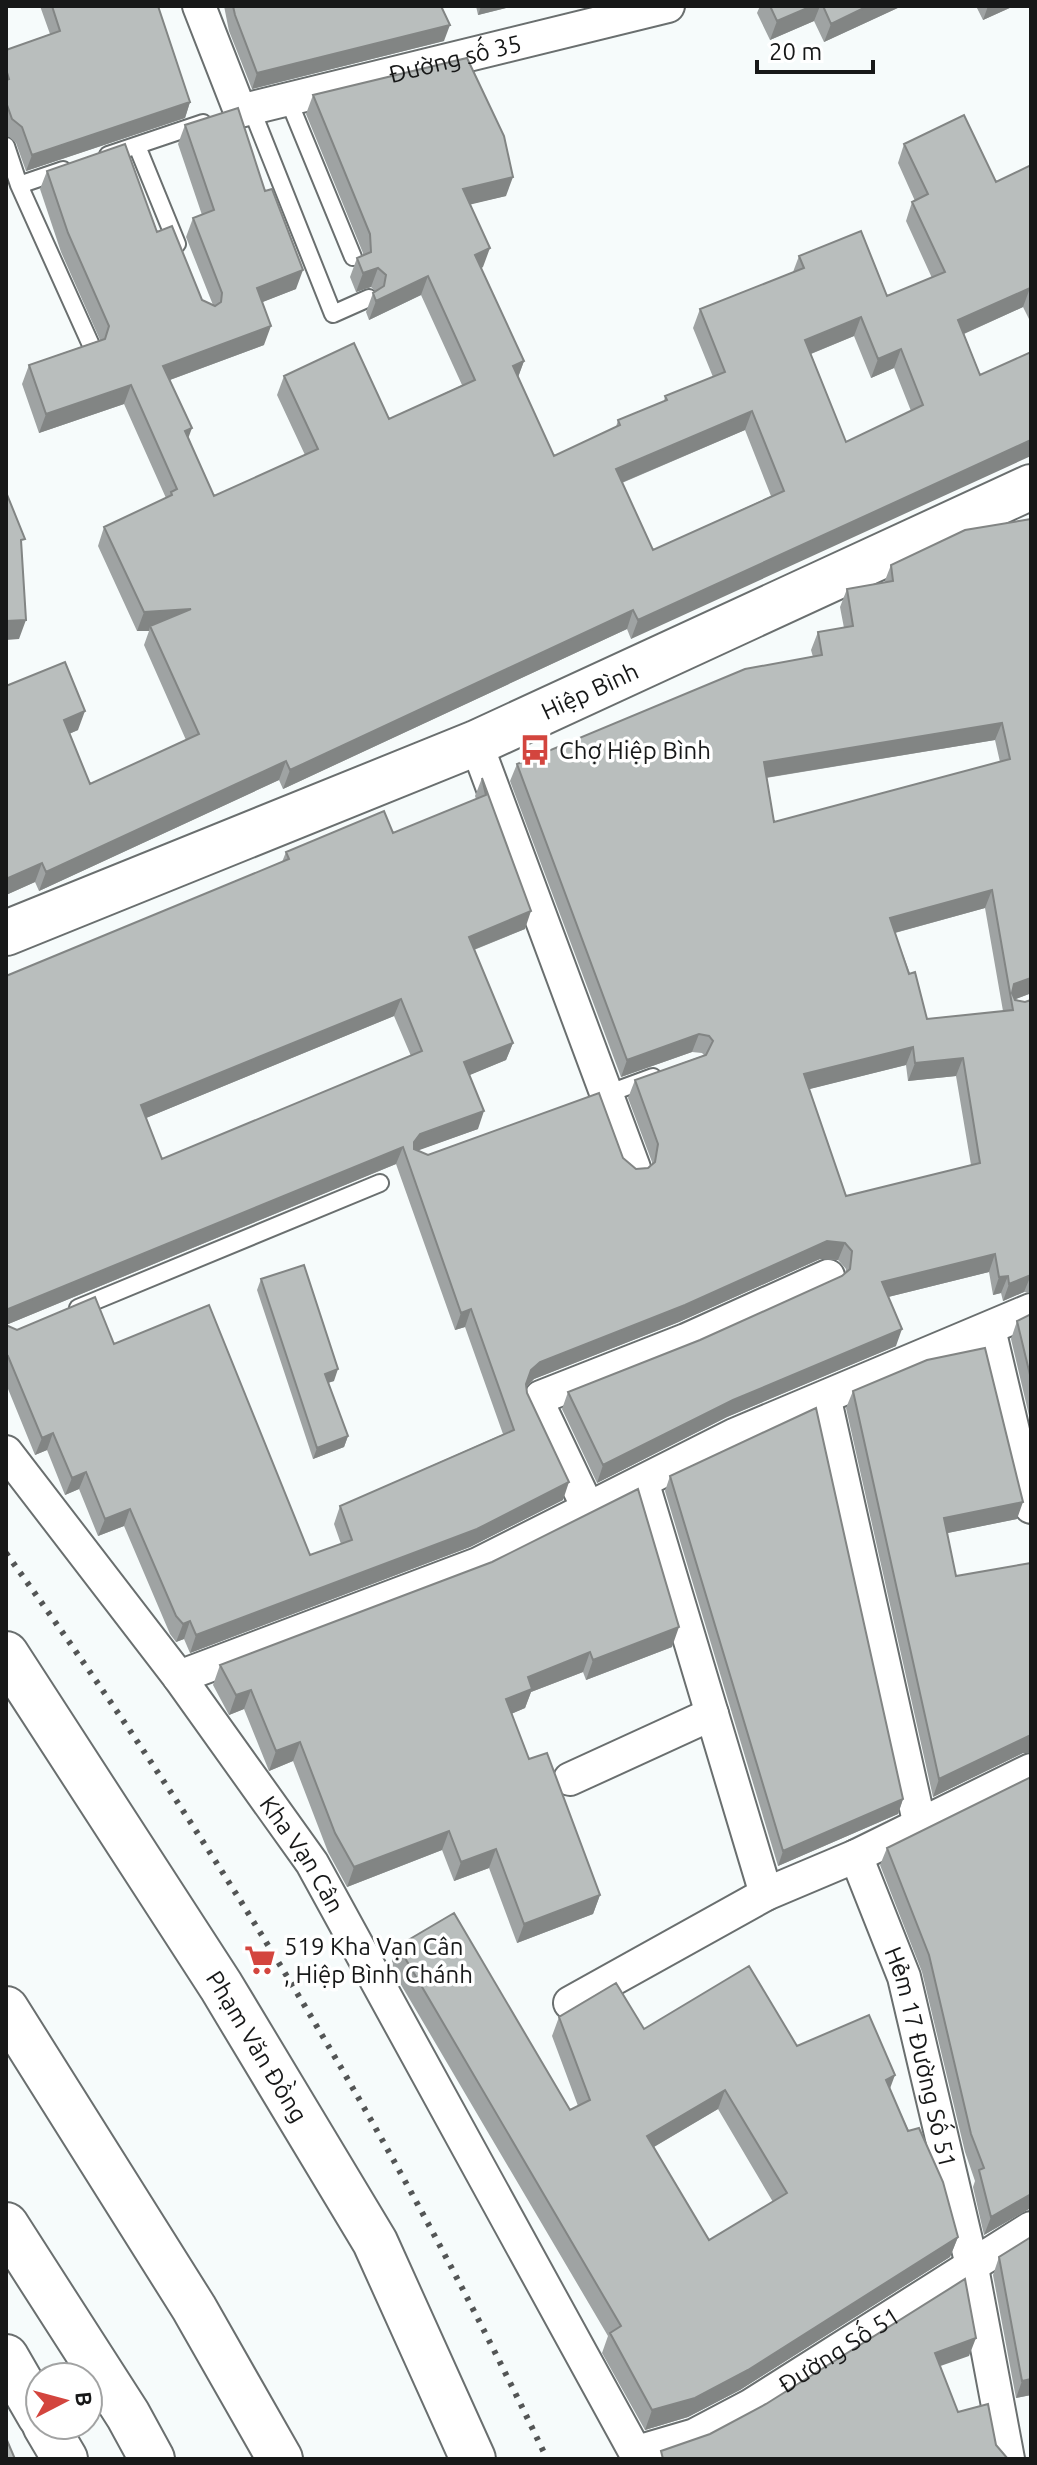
<svg xmlns="http://www.w3.org/2000/svg" width="1037" height="2465" font-family="Ubuntu,sans-serif">
<style>
.lines{fill:none;stroke-linecap:round;stroke-linejoin:round}
.service-casing{stroke:#6a6f6f;stroke-width:20}
.minor-casing{stroke:#6a6f6f;stroke-width:36}
.secondary-casing{stroke:#6a6f6f;stroke-width:48}
.primary-casing{stroke:#6a6f6f;stroke-width:48}
.trunk-casing{stroke:#6a6f6f;stroke-width:48}
.service{stroke:#fff;stroke-width:16}
.minor{stroke:#fff;stroke-width:32}
.secondary{stroke:#fff;stroke-width:44}
.primary{stroke:#fff;stroke-width:44}
.trunk{stroke:#fff;stroke-width:44}
.rail{stroke:#535555;stroke-width:6;stroke-dasharray:4 8;stroke-linecap:butt}
.wall{fill:#9fa3a3;fill-rule:evenodd}
.shaded-wall{fill:#828584}
.building{fill:#b9bebd;stroke:#828584;stroke-width:2;fill-rule:evenodd}
.labels{text-anchor:middle;dominant-baseline:central;stroke-width:7;stroke-linejoin:round;paint-order:stroke}
.street-label{font-size:24px;fill:#171818;stroke:#fff}
.poi-label{font-size:24px;fill:#171818;stroke:#fff;text-anchor:start}
</style>
<rect width="100%" height="100%" fill="#f6fbfb"/>
<g class="lines">
<defs>
<path id="service" d="M288,99L353,257
M251,108L333,314L369,298
M6,146L19,185L91,345
M137,146L177,244
M108,155L203,123
M19,185L63,170
M604,1095L653,1077
M78,1308L380,1183"/>
<g id="minor">
<path id="s1" d="M199,6L240,111L668,6"/>
<path d="M476,743L634,1168"/>
<path d="M989,1329L1031,1507"/>
<path d="M825,1400L920,1826"/>
<path id="s2" d="M6,1452L179,1677L312,1863L639,2459"/>
<path d="M643,1484L766,1894"/>
<path d="M587,1506L538,1403L541,1397L686,1340L828,1276"/>
<path d="M179,1677L478,1564L734,1435L1031,1310"/>
<path d="M570,1779L712,1714"/>
<path id="s3" d="M856,1856L904,1977L970,2257L1008,2459"/>
<path d="M570,2003L766,1894L856,1856L1031,1770"/>
<path id="s4" d="M637,2452L695,2435L750,2406L1031,2228"/>
</g>
<g id="secondary">
<path id="s5" d="M6,933L476,743L1031,487"/>
</g>
<g id="primary">
<path id="s6" d="M6,1654L221,1986L375,2242L473,2459"/>
<path d="M6,2357L40,2416"/>
<path d="M45,2425L65,2459"/>
</g>
<path id="trunk" d="M6,2009L194,2308L280,2459
M6,2225L128,2415L152,2459"/>
</defs>
<use href="#service" class="service-casing"/>
<use href="#minor" class="minor-casing"/>
<use href="#secondary" class="secondary-casing"/>
<use href="#primary" class="primary-casing"/>
<use href="#trunk" class="trunk-casing"/>
<use href="#service" class="service"/>
<use href="#minor" class="minor"/>
<use href="#secondary" class="secondary"/>
<use href="#primary" class="primary"/>
<use href="#trunk" class="trunk"/>
<path class="rail" d="M6,1553C212,1838 396,2140 547,2459"/>
</g>
<path class="wall" d="M40,6H158L190,102L185,118L26,171L16,143L6,134V50L50,34Z
M224,6H441L444,41L252,89L229,31Z
M476,6H514L478,15Z
M760,6H902L824,42L814,21L770,40L757,13Z
M976,6H1014L983,20Z
M313,95L506,196L470,204L483,267L481,268L524,361L518,377L554,456L616,427L618,420L664,402L665,396L713,377L693,328L700,309L793,272L799,256L887,296L932,278L906,221L912,202L915,201L898,163L904,144L996,182L1031,165V323L1023,307L964,334L980,375L631,639L627,629L283,789L279,780L39,891L35,882L6,895V686L78,730L69,734L90,784L186,740L144,645L149,631H137L98,546L104,527L166,498L124,404L39,433L22,384L29,365L100,340L61,252L40,189L47,171L157,232L202,300L213,305L186,237L193,218L202,215L178,144L185,125L296,289L262,302L264,345L170,380L188,438L214,496L305,455L277,395L284,376L389,419L462,385L421,295L369,320L366,312L373,293L375,291L371,287L356,292L350,277L357,258L363,255V253L306,114ZM854,336L871,378L894,368L911,411L846,442L811,354ZM745,430L771,496L653,550L622,483Z
M1031,519V995L1029,994L1015,999L1025,1002L1031,1000V1293L1024,1292L1003,1301L1001,1293L993,1295L989,1272L888,1297L896,1346L727,1417L597,1483L562,1409L568,1392L700,1340L842,1276L845,1273L846,1269L838,1260L820,1259L679,1322L534,1379L526,1387L527,1393L563,1500L470,1547L190,1653L184,1639L176,1642L170,1634L124,1526L98,1536L79,1489L65,1495L47,1450L35,1455L6,1384V1325L17,1330L114,1344L310,1555L341,1544L334,1524L340,1506L503,1434L465,1327L455,1330L396,1164L6,1325L282,862L286,852L393,833L476,799L475,796L482,778L525,929L474,950L513,1043L506,1060L469,1075L478,1129L418,1150L428,1155L623,1158L636,1169L648,1168L652,1165V1162L628,1098L635,1080L704,1055L702,1053L692,1052L621,1077L510,781L517,764L813,657L811,650L818,632L844,628L840,607L847,589L884,583L891,565ZM995,740L1000,762L774,822L766,778ZM985,908L1003,1011L927,1019L895,933ZM394,1016L411,1056L162,1159L146,1118ZM906,1065L908,1081L956,1076L971,1165L846,1196L809,1089Z
M261,1279L334,1381L328,1383L348,1436L344,1447L313,1459L257,1290Z
M1031,1314V1424L1011,1339L1017,1321Z
M853,1391L1017,1519L947,1533L956,1576L1023,1753L933,1797L846,1408Z
M670,1476L903,1799L898,1814L778,1866L665,1491Z
M672,1647L586,1680L583,1672L531,1692L525,1708L511,1714L529,1759L600,1895L593,1914L517,1943L489,1868L454,1881L442,1850L347,1887L328,1852L293,1761L269,1771L244,1709L229,1715L213,1685L220,1665Z
M1031,1777V2210L1029,2209L984,2235L973,2187L975,2181L965,2152L922,1972L880,1865L887,1848Z
M398,1946L570,2110L578,2106L552,2036L559,2017L644,2029L797,2046L890,2090L958,2237L950,2257L740,2390L688,2417L645,2430L602,2353L608,2336L390,1966ZM718,2109L773,2202L709,2240L654,2147Z
M1031,2237V2395L1016,2398L993,2275L999,2257Z"/>
<path class="shaded-wall" d="M481,6H514L478,15Z
M812,6H820L814,21L770,40L777,21Z
M868,6H902L824,42L831,24Z
M988,6H1014L983,20Z
M450,25L444,41L252,89L257,73Z
M190,102L185,118L26,171L32,155Z
M513,177L506,196L456,208L463,189Z
M490,248L483,267L468,274L475,255Z
M378,268L371,287L356,292L363,273Z
M303,270L296,289L250,307L257,288Z
M428,276L421,295L369,320L376,301Z
M1030,288L1023,307L952,339L958,320Z
M861,317L854,336L798,359L805,340Z
M271,326L264,345L156,385L163,366Z
M901,349L894,368L871,378L878,359Z
M524,361L517,380L513,366Z
M131,385L124,404L39,433L46,414Z
M752,411L745,430L609,488L616,469Z
M192,428L185,447V431Z
M1031,440V456L631,639L638,620Z
M191,609L150,626L149,631H137L144,612Z
M633,610L627,629L283,789L290,770Z
M26,620L19,639L6,640V621Z
M85,711L78,730L57,739L64,720Z
M1002,723L995,740L757,779L764,762Z
M286,761L279,780L39,891L46,872Z
M42,863L35,882L6,895V879Z
M992,890L985,908L883,936L890,918Z
M531,911L525,929L463,954L469,937Z
M1031,978V989L1029,994L1011,1001L1010,995L1014,984Z
M401,999L394,1016L134,1123L141,1105Z
M699,1034L692,1052L621,1077L627,1060Z
M513,1043L506,1060L458,1080L464,1062Z
M913,1047L906,1065L798,1092L804,1074Z
M963,1058L956,1076L908,1081L915,1063Z
M484,1111L478,1129L414,1152V1142L420,1134Z
M403,1147L396,1164L6,1325V1312L8,1309Z
M827,1241L845,1243L838,1260L820,1259L679,1322L534,1379L525,1388L531,1370L540,1362Z
M995,1254L989,1272L876,1300L882,1282Z
M1031,1275L1024,1292L1003,1301L1009,1284Z
M1008,1276L1001,1293L993,1295L999,1277Z
M471,1309L465,1327L455,1330L461,1313Z
M902,1329L896,1346L727,1417L597,1483L603,1465L733,1400Z
M338,1369L334,1381L320,1385L325,1374Z
M53,1433L47,1450L35,1455L42,1438Z
M348,1436L344,1447L313,1459L317,1448Z
M86,1472L79,1489L65,1495L72,1478Z
M569,1482L563,1500L470,1547L190,1653L196,1635Z
M1023,1502L1017,1519L938,1535L944,1518Z
M130,1509L124,1526L98,1536L105,1519Z
M190,1621L184,1639L176,1642L183,1624Z
M679,1627L672,1647L586,1680L593,1660Z
M590,1652L583,1672L531,1692L525,1708L499,1719L506,1699L528,1677Z
M251,1690L244,1709L229,1715L236,1695Z
M1030,1735H1031V1753H1023L933,1797L939,1779Z
M300,1742L293,1761L269,1771L276,1751Z
M903,1799L898,1814L778,1866L783,1851Z
M449,1831L442,1850L347,1887L354,1867Z
M496,1849L489,1868L454,1881L461,1862Z
M600,1895L593,1914L517,1943L524,1924Z
M895,2075L888,2094L886,2080Z
M725,2090L718,2109L640,2155L647,2136Z
M1031,2194V2205L1029,2209L984,2235L991,2217Z
M958,2237L950,2257L740,2390L688,2417L645,2430L652,2410Z
M976,2338L969,2356L929,2370L935,2353Z
M1031,2379V2395L1016,2398L1022,2381Z"/>
<path class="building" d="M52,6H158L190,102L32,155L22,127L12,119L6,102V80L9,79L6,69V50L60,31Z
M233,6H441L450,25L257,73L235,15Z
M770,6H812L777,21Z
M823,6H868L831,24Z
M467,58L504,136L513,177L463,189L490,248L475,255L524,361L513,366L554,456L620,425L618,420L667,400L665,396L725,372L700,309L804,268L799,256L861,231L887,296L945,272L912,202L928,194L904,144L964,115L996,182L1031,165V290L1030,288L958,320L980,375L1031,352V440L638,620L633,610L290,770L286,761L46,872L42,863L6,879V686L65,662L85,711L64,720L90,784L199,734L150,626L191,609L144,612L104,527L172,495L171,492L177,489L131,385L46,414L29,365L105,339L109,326L68,233L47,171L125,144L157,232L172,226L202,300L215,306L221,302L222,293L193,218L214,210L185,125L238,108L265,191L272,189L303,270L257,288L271,326L163,366L192,428L185,431L214,496L318,449L284,376L354,343L389,419L475,380L428,276L376,301L373,293L384,286L386,275L378,268L363,273L357,258L371,252L370,234L313,95ZM861,317L878,359L901,349L923,405L846,442L805,340ZM752,411L784,491L653,550L616,469Z
M6,492L25,539L21,540L26,620L6,621Z
M1031,519V978L1014,984L1012,993L1015,1000L1025,1002L1031,1000V1275L1009,1284L1008,1276L999,1277L995,1254L882,1282L902,1329L733,1400L603,1465L568,1392L700,1340L842,1276L850,1269L852,1251L845,1243L827,1241L685,1305L540,1362L531,1370L526,1384L527,1393L569,1482L477,1529L196,1635L190,1621L183,1624L176,1616L130,1509L105,1519L86,1472L72,1478L53,1433L42,1438L8,1356L6,1357V1325L17,1330L95,1297L114,1344L209,1305L310,1555L352,1540L340,1506L514,1430L471,1309L461,1313L403,1147L8,1309L6,1312V976L289,859L286,852L384,811L393,833L486,795L482,778L531,911L469,937L513,1043L464,1062L484,1111L420,1134L414,1142V1149L428,1155L599,1093L623,1158L636,1169L648,1168L655,1162L658,1144L635,1080L706,1055L713,1041L709,1036L699,1034L627,1060L517,764L745,669L822,655L818,632L853,626L847,589L893,581L891,565L965,530ZM1002,723L1010,759L774,822L764,762ZM992,890L1013,1010L927,1019L915,972L909,974L890,918ZM401,999L422,1051L162,1159L141,1105ZM913,1047L915,1063L963,1058L980,1163L846,1196L804,1074Z
M304,1265L338,1369L325,1374L348,1436L317,1448L261,1279Z
M1031,1314V1379L1017,1321Z
M985,1348L1023,1502L944,1518L956,1576L1031,1563V1735L939,1779L853,1391L927,1360Z
M816,1408L903,1799L783,1851L670,1476Z
M638,1489L679,1627L593,1660L590,1652L528,1677L532,1689L506,1699L529,1759L547,1753L600,1895L524,1924L496,1849L461,1862L449,1831L354,1867L335,1833L300,1742L276,1751L251,1690L236,1695L220,1665L492,1562Z
M1031,1777V2194L991,2217L979,2170L984,2168L971,2134L929,1955L887,1848Z
M454,1913L570,2110L590,2100L559,2017L616,1983L644,2029L749,1966L797,2046L869,2015L895,2075L886,2080L908,2131L919,2128L943,2182L958,2237L748,2370L695,2398L652,2410L610,2333L621,2326L398,1946ZM725,2090L787,2193L709,2240L647,2136Z
M1031,2237V2379L1022,2381L999,2257Z
M965,2279L976,2338L935,2353L958,2412L988,2404L996,2445L1008,2459H663L661,2451L710,2434L766,2404Z
M6,2438L15,2459H6Z"/>
<defs>
<symbol id="bus-bare" viewBox="-9 -9 18 18"><path d="M-5-6H5V4H4V6H2V4H-2V6H-4V4H-5ZM-3.5-4V0h7V-4ZM-3.5 1.2v1.5H-2V1.2ZM2 1.2v1.5H3.5V1.2Z" fill="#d3453e" stroke="#fff" stroke-width="2.5" paint-order="stroke"/></symbol>
<symbol id="supermarket-bare" viewBox="-9 -9 18 18"><path d="M-6-5.5h2.5l.6 2H6L4.5 2H-2.5L-4.4-4H-6ZM-1.5 3.2a1.3 1.3 0 1 0 .1 0ZM3 3.2a1.3 1.3 0 1 0 .1 0Z" fill="#d3453e" stroke="#fff" stroke-width="2.5" paint-order="stroke"/></symbol>
</defs>
<g fill-rule="evenodd">
<use href="#bus-bare" x="513" y="728" width="44" height="44"/>
<use href="#supermarket-bare" x="238" y="1938" width="44" height="44"/>
</g>
<g class="labels">
<g class="street-label">
<text stroke="none"><textPath href="#s1" startOffset="334">Đường số 35</textPath></text>
<text stroke="none"><textPath href="#s5" startOffset="632">Hiệp Bình</textPath></text>
<text stroke="none"><textPath href="#s2" startOffset="500">Kha Vạn Cân</textPath></text>
<text stroke="none"><textPath href="#s6" startOffset="466">Phạm Văn Đồng</textPath></text>
<text stroke="none"><textPath href="#s3" startOffset="212">Hẻm 17 Đường Số 51</textPath></text>
<text stroke="none"><textPath href="#s4" startOffset="228">Đường Số 51</textPath></text>
</g>
<g class="poi-label">
<text x="559" y="750">Chợ Hiệp Bình</text>
<text x="284" y="1946">519 Kha Vạn Cân<tspan x="284" dy="28">, Hiệp Bình Chánh</tspan></text>
</g>
</g>
<rect width="1037" height="2465" fill="none" stroke="#171818" stroke-width="16"/>
<g transform="translate(64 2401) rotate(84)"><circle r="38" fill="#ffffff" stroke="#a2a3a3" stroke-width="2"/>
<path d="M0-6L14 30L0 20L-14 30Z" fill="#d3453e"/>
<text y="-12" font-size="22" font-weight="bold" text-anchor="middle" fill="#171818">B</text>
</g>
<path d="M757 60v12h116v-12" fill="none" stroke="#171818" stroke-width="4"/>
<text x="769" y="60" font-size="24" fill="#171818" stroke="#ffffff" stroke-width="6" paint-order="stroke">20 m</text>
</svg>
